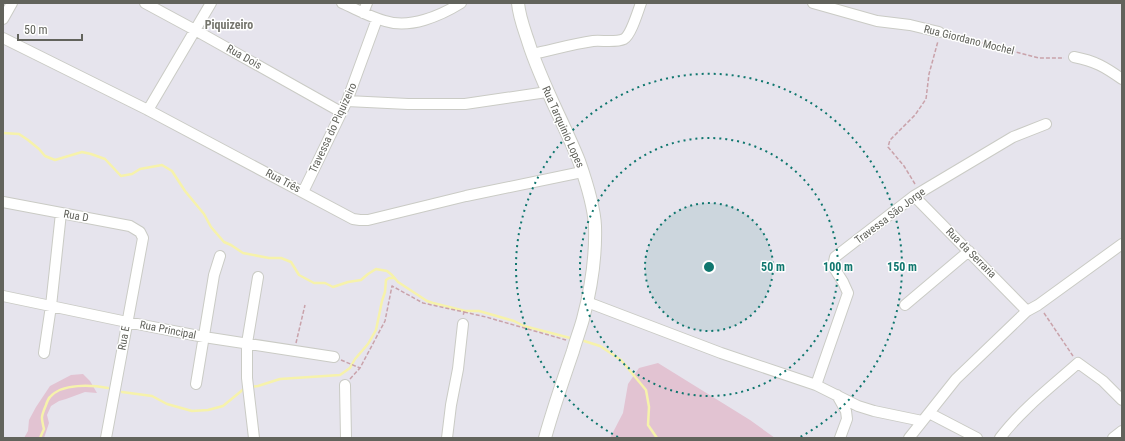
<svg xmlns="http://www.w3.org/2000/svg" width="1125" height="441" font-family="'Roboto Condensed',sans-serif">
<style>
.green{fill:#e2c3d2}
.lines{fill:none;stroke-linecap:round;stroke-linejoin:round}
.stream{stroke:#f6f2ab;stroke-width:2.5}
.minor-casing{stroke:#cacbc5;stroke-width:12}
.secondary-casing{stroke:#cbccc5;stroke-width:14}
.path{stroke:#c9a2aa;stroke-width:1.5;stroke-dasharray:4 2;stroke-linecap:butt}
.minor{stroke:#fff;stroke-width:10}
.secondary{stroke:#fff;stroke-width:12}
.ring{fill:none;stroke:#0f766e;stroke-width:2;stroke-dasharray:2 4}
.labels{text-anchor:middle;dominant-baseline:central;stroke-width:3;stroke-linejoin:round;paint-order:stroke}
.street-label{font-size:11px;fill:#62635c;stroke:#fff}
.neighbourhood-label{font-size:12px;font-weight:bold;fill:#75756d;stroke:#fff}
.centre{fill:#0f766e;stroke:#fff;stroke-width:2}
.ring-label{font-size:12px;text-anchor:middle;font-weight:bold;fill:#0f766e;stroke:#fff;stroke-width:3;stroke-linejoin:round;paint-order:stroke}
</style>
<rect width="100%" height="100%" fill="#e6e4ed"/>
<path class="green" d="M658,363L750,420L775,438H610L623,413L628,384L639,368Z
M83,374L90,381L97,393L85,392L66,399L59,401L51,406L47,415L49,423L44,438H24L28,431L29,420L36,407L50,386L71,375Z"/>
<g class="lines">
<path class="stream" d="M3,133L19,134L28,140L39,149L45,156L55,160L82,152L91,154L105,159L121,176L132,174L140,169L162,165L172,171L185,191L204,214L211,227L224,242L231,245L243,253L269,258H281L291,262L299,275L314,283H325L333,287L348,282L361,280L368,274L376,269L387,271L392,275L398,282L427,301L433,303L465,311H479L514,321L524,326L574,339
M581,340L600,346L621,360L646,390L649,407L648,425L657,438
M250,387L258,386L280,379L340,375L350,368L355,359L368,344L376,330L382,301L385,292L386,280L389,278H394
M122,392L152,396L167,404L192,411L208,410L223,406L245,388
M40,438L44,429C41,417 41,417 46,405C47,402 48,399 50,397C62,383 92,385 108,388"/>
<defs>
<path id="minor" d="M145,3L195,30L341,112
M342,3C356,9 370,17 385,21C410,29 440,16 461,3
M813,3L877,21L910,25L939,32
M363,13L367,3
M3,19L12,3
M3,38L148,110L353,219L360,220H368L466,196L582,172
M532,54C552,50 572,44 593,41C602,40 615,43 624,39C631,35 638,11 641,3
M1074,57C1095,61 1105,67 1122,79
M347,101L408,104H465L547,92
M148,110L211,3
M303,192L347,101L377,19
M914,196L1027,311
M3,202L130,226L140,232L143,238L106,438
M3,296L127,322L204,337L334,357
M587,302L721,353L816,385L858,406L874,411L922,421
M905,305L969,251
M44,353L51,306L61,213
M196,384L214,275L220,256
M345,385L346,438
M816,385L848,293L843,282L833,266L835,257L914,196L1013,137L1046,124
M837,395L846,411L847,419L840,438
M929,413L977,438
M254,438L247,378V343L258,277
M447,438L451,405L458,369L463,324
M909,438L956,379L1027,311L1038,305L1122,244
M1000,438C1022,409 1051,387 1078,363L1103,381L1122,400
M1113,438L1122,431"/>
<path id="secondary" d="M518,3C519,16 524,29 528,41C541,83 563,121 579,161C586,181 594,205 595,226C596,257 591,289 583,319C580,330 576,340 573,351C563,380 553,409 545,438"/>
</defs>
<use href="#minor" class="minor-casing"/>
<use href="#secondary" class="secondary-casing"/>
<path class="path" d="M947,34L1039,58H1064
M915,184L904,166L888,147L890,140L915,115L926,99L929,74L938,41
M464,312L486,317L566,340
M1044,313L1073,356
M296,343L305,305
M341,360L360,368
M350,379L360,368L385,321L392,286L423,303L464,312L463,316"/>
<use href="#minor" class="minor"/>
<use href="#secondary" class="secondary"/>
</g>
<circle cx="709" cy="267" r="64" fill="#0f766e" fill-opacity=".12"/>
<g class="ring">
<circle cx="709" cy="267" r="64"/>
<circle cx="709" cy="267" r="129"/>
<path d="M618 437A193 193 0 1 1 800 437"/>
</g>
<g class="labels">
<g class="street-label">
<text transform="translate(969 40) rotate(14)">Rua Giordano Mochel</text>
<text transform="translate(244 57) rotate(29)">Rua Dois</text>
<text transform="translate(563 127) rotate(66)">Rua Tarquinio Lopes</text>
<text transform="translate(333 128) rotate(-65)">Travessa do Piquizeiro</text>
<text transform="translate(283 181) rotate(28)">Rua Três</text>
<text transform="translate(76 216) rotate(10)">Rua D</text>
<text transform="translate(890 216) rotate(-37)">Travessa São Jorge</text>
<text transform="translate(971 253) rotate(45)">Rua da Serraria</text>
<text transform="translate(168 330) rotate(11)">Rua Principal</text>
<text transform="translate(124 338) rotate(-80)">Rua E</text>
</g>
<g class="neighbourhood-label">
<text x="229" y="25">Piquizeiro</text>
</g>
</g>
<circle cx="709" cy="267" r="6" class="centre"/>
<g class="ring-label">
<text x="773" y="271">50 m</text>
<text x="838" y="271">100 m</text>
<text x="902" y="271">150 m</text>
</g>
<rect width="1125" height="441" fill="none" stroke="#62635c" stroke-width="8"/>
<path d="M18 34v6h64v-6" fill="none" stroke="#62635c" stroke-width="2"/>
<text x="24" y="34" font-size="12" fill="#62635c" stroke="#ffffff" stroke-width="3" paint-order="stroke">50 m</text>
</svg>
